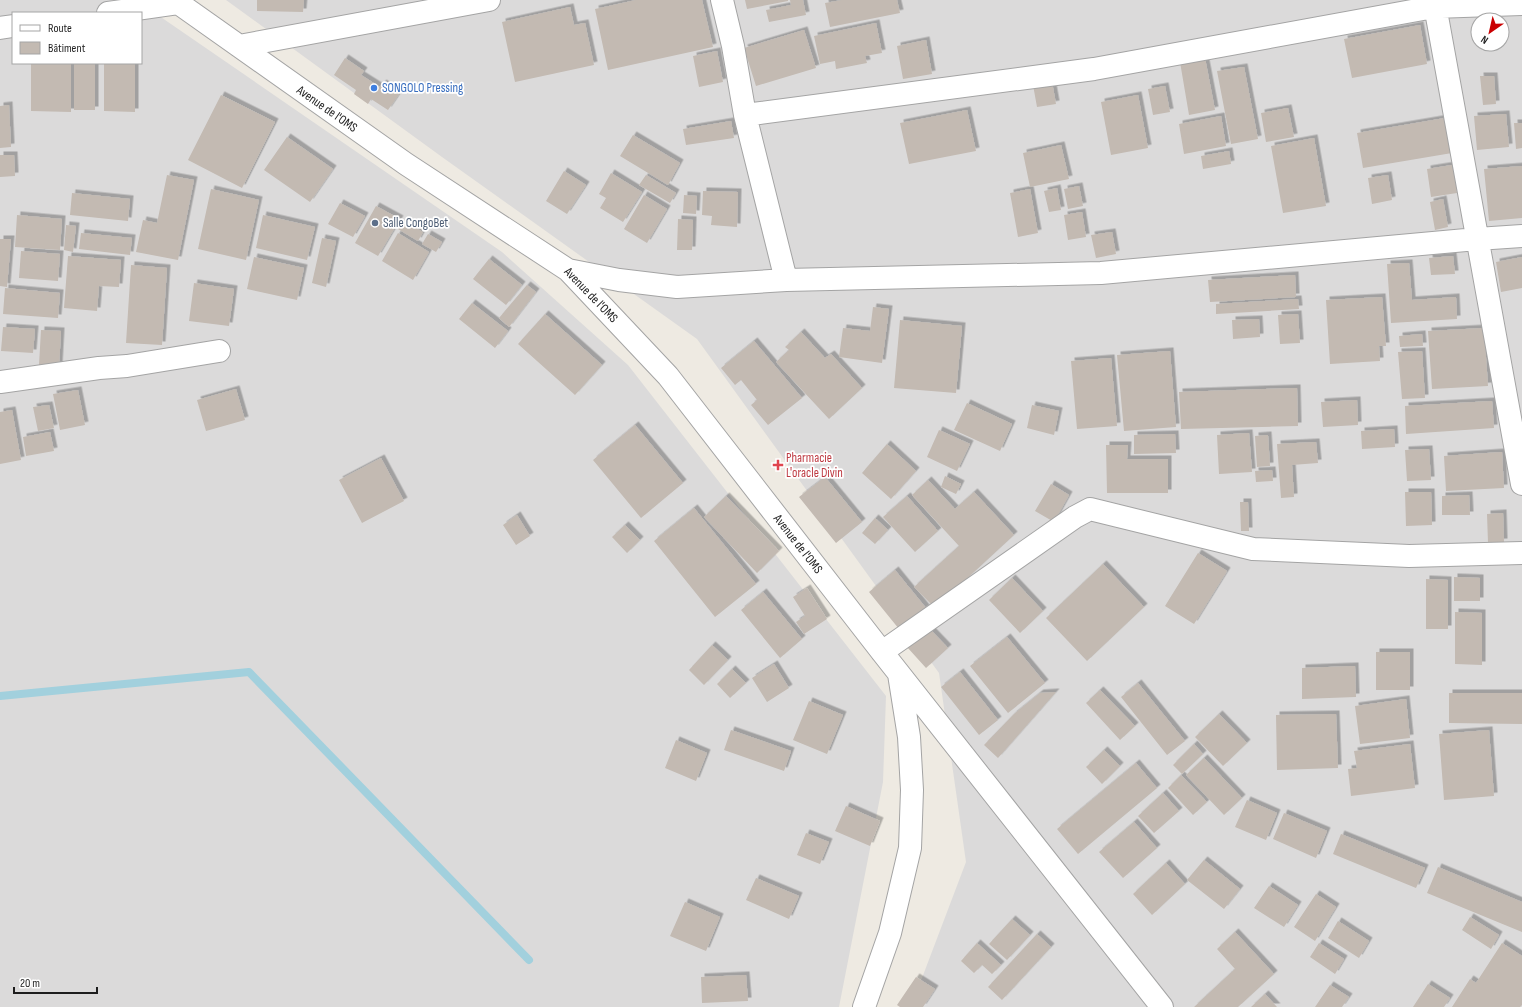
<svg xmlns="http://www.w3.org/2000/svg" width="1522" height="1007" font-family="'Sofia Sans Condensed',sans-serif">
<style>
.residential{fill:#dbdada;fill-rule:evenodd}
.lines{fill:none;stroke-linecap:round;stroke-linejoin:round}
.stream{stroke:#a2d0dd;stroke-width:8}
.building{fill:#c3bab2;filter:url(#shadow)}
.minor-casing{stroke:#a4a4a4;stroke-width:24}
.minor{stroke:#fff;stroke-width:22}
.shop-dot{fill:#3f7fe0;stroke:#fff;stroke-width:1.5}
.service-dot{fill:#5c6f8a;stroke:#fff;stroke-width:1.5}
.health-dot{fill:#e0444e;stroke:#fff;stroke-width:1.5}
.labels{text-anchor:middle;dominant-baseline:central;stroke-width:3.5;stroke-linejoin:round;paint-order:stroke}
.shop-label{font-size:13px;fill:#366cbe;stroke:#fff;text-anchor:start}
.street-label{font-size:13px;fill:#1d1d1d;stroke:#fff}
.service-label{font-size:13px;fill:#4e5e75;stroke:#fff;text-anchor:start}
.health-label{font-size:13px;fill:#be3a42;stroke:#fff;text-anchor:start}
</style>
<defs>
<filter id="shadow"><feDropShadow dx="3.5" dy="-3.5" stdDeviation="0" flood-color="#0004"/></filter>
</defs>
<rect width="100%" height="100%" fill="#eeeae2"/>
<path class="residential" d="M0,0H136L502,252L628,365L886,696L883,782L839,1007H0ZM13,13H141V63H13Z
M226,0H1522V1007H911L966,862L939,673L697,339L442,157ZM1478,20H1502V44H1478Z"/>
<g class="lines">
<path class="stream" d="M0,696L249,672L529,960"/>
</g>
<path class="building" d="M257,0H304L303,12L257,11Z
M636,0H702L713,47L608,70L595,9Z
M745,0H788V1L747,9Z
M790,0H803L806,15L769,22L766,10L791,5Z
M842,0H897L900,13L830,27L825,3Z
M570,7L574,25L585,23L594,65L515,82L502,22Z
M876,23L882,53L865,56L867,63L836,69L835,61L820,64L814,36Z
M1420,25L1427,64L1352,78L1344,39Z
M804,30L816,68L756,86L744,48Z
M926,40L932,74L903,79L897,46Z
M717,51L723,82L699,87L693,56Z
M345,58L364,71L361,75L380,87L383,83L399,94L388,110L371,99L368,104L354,94L356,90L334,75Z
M1205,58L1215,110L1189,115L1180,62Z
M31,63H71V112L31,111Z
M74,63H95V110H74Z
M104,63H135V112L104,111Z
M1244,67L1258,139L1231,144L1217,71Z
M1480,76H1494L1496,104L1483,105Z
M1052,82L1056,104L1037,107L1033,85Z
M1165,86L1170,112L1153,115L1148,89Z
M221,95L275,122L242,188L188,160Z
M1138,95L1148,148L1111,155L1101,102Z
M9,105L11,147L0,148V106Z
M1288,108L1294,137L1266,142L1261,113Z
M967,110L976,151L909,164L900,123Z
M1506,114L1509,147L1477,150L1474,116Z
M1221,116L1226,146L1184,154L1179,124Z
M1445,118L1452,153L1363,168L1357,133Z
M731,121L734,138L686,145L683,129Z
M1514,123H1522V148L1516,149Z
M633,135L680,163L668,185L620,156Z
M287,137L333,169L310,202L264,170Z
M1314,138L1326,206L1283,213L1271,146Z
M1061,145L1069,179L1030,187L1023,153Z
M1229,151L1231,164L1203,169L1201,156Z
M0,155H14L15,176L0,177Z
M1452,165L1457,193L1431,197L1427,169Z
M1522,166V218L1489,221L1484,169Z
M564,171L586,185L567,214L546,201Z
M611,173L642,192L623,222L600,208L606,198L599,194Z
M167,175L194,180L178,260L136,252L143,220L157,223Z
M646,175L676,193L670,203L639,185Z
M1388,175L1392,200L1372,204L1368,178Z
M1079,186L1083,206L1068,209L1064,189Z
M1057,188L1061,210L1049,212L1044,191Z
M211,189L259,200L246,260L198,249Z
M1030,189L1038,233L1018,237L1010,193Z
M703,191L738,192L737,227L711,225L712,216L702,215Z
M72,193L130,199L128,221L70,215Z
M644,195L667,209L647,243L624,229Z
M684,195L697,196L696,214L683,213Z
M1443,199L1448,227L1435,230L1430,202Z
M340,203L365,216L353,237L328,224Z
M376,206L400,219L378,256L355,243Z
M1082,212L1086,237L1068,240L1064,215Z
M17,215L62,219L60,250L15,247Z
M263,215L315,227L307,260L256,248Z
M678,219L693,220L692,250H677Z
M403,221L423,232L418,241L398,229Z
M66,225L76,226L73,252L64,250Z
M1112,232L1116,254L1096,258L1091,235Z
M81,233L132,238L130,255L79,249Z
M398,233L429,252L413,280L382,261Z
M428,234L442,242L436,252L422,244Z
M322,238L336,241L326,287L312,283Z
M0,239H11L7,287L0,286Z
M21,251L60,254L58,281L19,278Z
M68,256L121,260L119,287L99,286L97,311L64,308Z
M1453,256L1455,274L1431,275L1429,258Z
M254,257L304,268L297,300L247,289Z
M1522,257V288L1501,292L1496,262Z
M489,259L522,285L506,305L473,279Z
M1409,263L1412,300L1456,297L1457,319L1391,323L1387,264Z
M131,265L167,268L162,345L126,343Z
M1295,275L1296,297L1210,302L1208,280Z
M194,283L234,289L229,326L189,321Z
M527,285L536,292L509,327L499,318Z
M5,288L60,293L58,318L3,314Z
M1382,297L1386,346H1379L1380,361L1330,364L1326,300Z
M1298,299L1299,309L1216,314V304Z
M472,303L508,331L495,348L459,319Z
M873,307L889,309L882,363L839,357L843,328L870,331Z
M545,314L602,365L575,395L518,344Z
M1298,314L1300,343L1280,344L1278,315Z
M1259,319L1260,337L1233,339L1232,320Z
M900,320L962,326L956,393L894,388Z
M3,327L35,329L33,353L1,351Z
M1484,328L1488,386L1432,389L1428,331Z
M41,330L61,331L59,367L39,365Z
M801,332L825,358L831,354L862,388L829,419L776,362L789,350L785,347Z
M1422,334L1423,346L1400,347L1399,336Z
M754,341L802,398L768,425L751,405L757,400L741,380L735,385L721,368Z
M1170,351L1176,427L1124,431L1117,355Z
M1422,351L1425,398L1402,399L1398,352Z
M1111,358L1117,426L1077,429L1071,361Z
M1297,388L1298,426L1181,429L1179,392Z
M236,389L245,420L206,431L197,400Z
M78,390L85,425L60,430L53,394Z
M1357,400L1358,425L1323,427L1321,402Z
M1492,401L1494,428L1406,434L1405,406Z
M967,403L1012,424L1000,451L954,430Z
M49,405L54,428L38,431L33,407Z
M1032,405L1059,411L1054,435L1027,428Z
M12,410L21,460L0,464V412Z
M635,425L683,483L641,518L593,460Z
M1394,429L1395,447L1362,449L1361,431Z
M939,430L970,444L957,471L927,457Z
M50,432L54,451L26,456L23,437Z
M1249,433L1252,472L1219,474L1217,435Z
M1175,434L1176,453L1134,454V435Z
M1268,435L1270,466L1257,467L1255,436Z
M1316,442L1318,463L1292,465L1294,497L1281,498L1277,444Z
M887,444L916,471L891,499L862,473Z
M1106,445H1128L1127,459H1168V493H1107Z
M1429,449L1431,480L1407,481L1405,450Z
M1502,452L1504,488L1446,491L1444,456Z
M381,458L404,501L362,523L339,480Z
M1272,470L1273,481L1256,482L1255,471Z
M945,476L961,484L956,494L941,487Z
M825,477L862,522L836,543L799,497Z
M928,480L955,509L974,492L1014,535L935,608L914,587L959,546L912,495Z
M1051,484L1069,495L1054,522L1035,511Z
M1405,492H1431L1432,525L1406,526Z
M1469,495L1470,515H1442V496Z
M726,496L779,551L757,573L704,517Z
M907,496L938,531L915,552L883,517Z
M1240,502H1248L1249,531H1241Z
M694,508L756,584L715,617L654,541Z
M1503,513L1504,542L1488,543L1487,514Z
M517,515L530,536L516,545L503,525Z
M875,518L888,530L875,544L862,533Z
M625,525L640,540L627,553L612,537Z
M1198,553L1227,571L1194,624L1165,606Z
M1103,564L1144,607L1087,661L1046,618Z
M895,570L926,608L899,629L869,592Z
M1454,577L1480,578V601H1454Z
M1012,578L1043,611L1020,633L989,600Z
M1426,579L1448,580V629H1426Z
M807,588L827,619L804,634L796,622L805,616L793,597Z
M763,592L802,639L780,658L741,610Z
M1455,612L1482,613V665L1455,664Z
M928,627L948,648L926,668L907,647Z
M1007,637L1045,683L1008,713L970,666Z
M712,645L728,660L704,685L689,670Z
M1376,652H1410V690H1376Z
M774,664L789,688L767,702L752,678Z
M1355,666L1356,697L1302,699V668Z
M732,669L746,683L730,698L717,684Z
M960,672L998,720L979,735L941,687Z
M1138,683L1185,741L1167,755L1121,697Z
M1100,690L1135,726L1120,740L1086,703Z
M1056,692L998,758L984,745L1014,714L1040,693Z
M1449,693H1522V724L1449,723Z
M1406,699L1410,738L1360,744L1355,706Z
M809,701L843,715L827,754L793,740Z
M1219,714L1247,743L1223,766L1195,737Z
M1336,714L1338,768L1277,770L1276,715Z
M731,730L791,751L784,771L724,750Z
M1489,730L1494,796L1444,800L1439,734Z
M676,740L707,753L696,781L665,768Z
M1194,744L1203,754L1182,774L1173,765Z
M1410,744L1415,788L1351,796L1348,769L1357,768L1354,751Z
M1104,750L1120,766L1102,784L1086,767Z
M1204,758L1242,798L1224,815L1186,775Z
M1136,763L1157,788L1078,854L1057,829Z
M1181,775L1207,802L1193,815L1168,788Z
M1163,793L1179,811L1154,833L1138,816Z
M1247,800L1277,813L1266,840L1235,827Z
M846,806L880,821L870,846L835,831Z
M1284,813L1327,831L1316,858L1273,839Z
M1134,822L1157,848L1123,878L1099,852Z
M806,833L829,842L820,864L797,855Z
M1341,834L1425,868L1416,888L1333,854Z
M1204,860L1240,889L1224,909L1187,880Z
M1166,863L1185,884L1152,915L1133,894Z
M1438,867L1522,902V932L1427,893Z
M756,878L799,896L789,919L746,900Z
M1269,886L1298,905L1284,927L1254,908Z
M1316,894L1336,907L1315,941L1294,927Z
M685,902L720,917L706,951L670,936Z
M1470,917L1499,935L1491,949L1462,930Z
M1012,919L1030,935L1007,960L989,944Z
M1338,921L1369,941L1359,958L1328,938Z
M1235,932L1274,974L1238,1007H1194L1235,969L1217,949Z
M1037,934L1051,947L1002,1000L988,987Z
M977,943L1001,965L992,974L982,965L974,973L961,961Z
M1319,943L1344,959L1335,974L1310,957Z
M1502,943L1522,956V1005L1520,1007H1452L1470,979L1476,983Z
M746,975L748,1001L702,1003L701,977Z
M916,977L935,989L923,1007H900L897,1005Z
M1428,984L1450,998L1444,1007H1413Z
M1330,985L1349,997L1342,1007H1315Z
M1265,994L1277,1007H1251Z"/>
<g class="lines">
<defs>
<path id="minor" d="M174,0L406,164L568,270L668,376L882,652L1162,1007
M722,0L733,46L745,115L786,280
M1434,0L1522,484
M108,13L178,3
M0,28L13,26
M239,46L489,0
M745,115L1094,69L1434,7L1522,4
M568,270L619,280L677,287L786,280L1101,273L1477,239L1522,236
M0,382L99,368L127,366L219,351
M882,652L1075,517L1090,509L1253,549L1409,556L1522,553
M864,1007L890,933L910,848L912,790L909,737L899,674"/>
</defs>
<use href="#minor" class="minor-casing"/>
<use href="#minor" class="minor"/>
</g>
<circle class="shop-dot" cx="374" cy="88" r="4"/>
<circle class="service-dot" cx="375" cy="223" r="4"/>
<path class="health-dot" d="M776 459h4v4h4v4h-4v4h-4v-4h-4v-4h4z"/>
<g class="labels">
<g class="shop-label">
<text x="382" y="88">SONGOLO Pressing</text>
</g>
<g class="street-label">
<text transform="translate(327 109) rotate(35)">Avenue de l'OMS</text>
<text transform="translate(591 295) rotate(46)">Avenue de l'OMS</text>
<text transform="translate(798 544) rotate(52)">Avenue de l'OMS</text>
</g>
<g class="service-label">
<text x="383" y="223">Salle CongoBet</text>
</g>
<g class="health-label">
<text x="786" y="458">Pharmacie<tspan x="786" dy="15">L'oracle Divin</tspan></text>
</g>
</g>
<rect x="12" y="12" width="130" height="52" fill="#ffffff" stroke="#a5a5a5"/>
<rect x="20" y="25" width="20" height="6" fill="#ffffff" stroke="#a5a5a5"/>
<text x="48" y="32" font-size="12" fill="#1d1d1d">Route</text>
<rect x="20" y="42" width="20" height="12" fill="#c3bab2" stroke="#a5a5a5"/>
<text x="48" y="52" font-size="12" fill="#1d1d1d">Bâtiment</text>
<g transform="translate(1490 32) rotate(214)"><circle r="19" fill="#ffffff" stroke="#a5a5a5"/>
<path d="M0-3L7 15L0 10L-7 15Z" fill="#ca0002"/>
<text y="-6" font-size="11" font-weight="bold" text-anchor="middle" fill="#1d1d1d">N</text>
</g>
<path d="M14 987v6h83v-6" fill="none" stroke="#1d1d1d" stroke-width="2"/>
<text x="20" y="987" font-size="12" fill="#1d1d1d" stroke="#ffffff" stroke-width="3" paint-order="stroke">20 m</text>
</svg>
